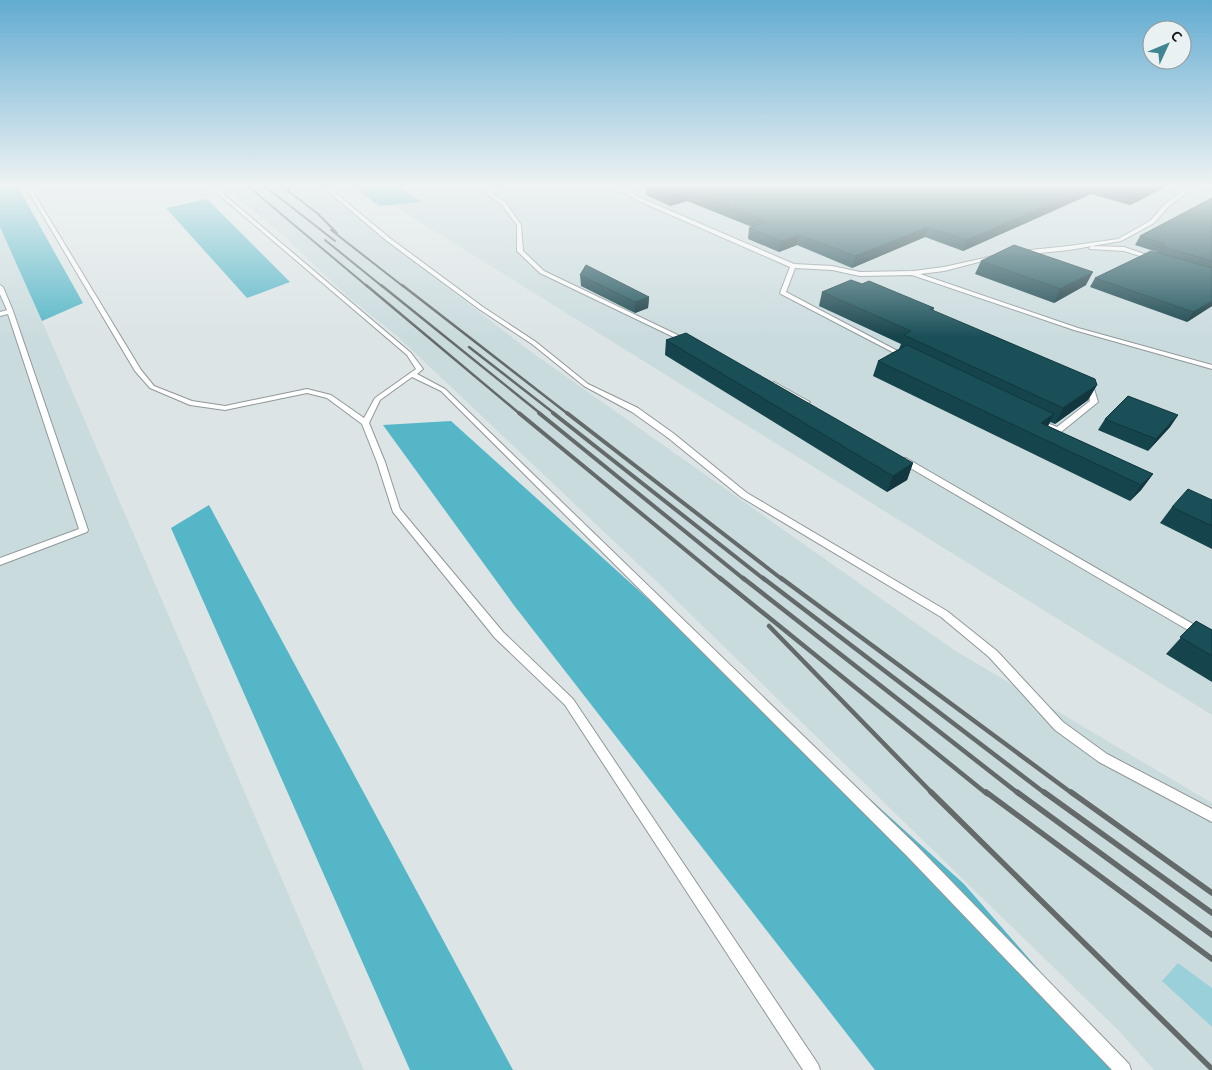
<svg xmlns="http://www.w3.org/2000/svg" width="1212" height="1070" font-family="Ubuntu,sans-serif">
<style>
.built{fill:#cadbde}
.green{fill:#9ad0da}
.forest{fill:#55b6c7}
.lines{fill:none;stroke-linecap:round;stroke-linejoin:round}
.lane-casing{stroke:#909798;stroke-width:2}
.lane{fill:#fff;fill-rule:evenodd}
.rail-far4{stroke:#646969;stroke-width:2}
.rail-far3{stroke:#646969;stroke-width:2.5}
.rail-far2{stroke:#646969;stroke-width:4}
.rail-far1{stroke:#646969;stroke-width:4.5}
.rail{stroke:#646969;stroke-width:5.5}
.wall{fill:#16444c}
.shaded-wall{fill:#12373e}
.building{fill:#1a4f58;stroke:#12373e}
</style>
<rect width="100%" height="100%" fill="#dce4e5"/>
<path class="built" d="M225,187H324L390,243L527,349L954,650L1212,803V988L1178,963L1163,981L1212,1027V1070H1154L1120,1032L674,598L396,335L347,296L282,234Z
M364,187H1212V715Z
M0,225L42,321L364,1070H0Z"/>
<path class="green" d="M1178,963L1212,988V1027L1162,981Z"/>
<path class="forest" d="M0,187H18L83,303L42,321L0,227Z
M354,187H398L422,202L379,206Z
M207,199L290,282L247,298L166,208Z
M451,421L964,884L1126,1070H875L513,604L383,425Z
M209,505L513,1070H410L171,528Z"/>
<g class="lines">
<defs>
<path id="lane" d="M26,187H30L141,370L154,386L192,401L225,406L307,389L331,395L364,418L375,398L416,369L407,355L210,187H215L411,353L423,369L417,374L445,389L916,845L1129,1064L1131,1070H1112L906,855L441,391L412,377L380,400L369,423L385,462L400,509L503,632L573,699L818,1064L820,1070H803L565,705L495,638L393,512L377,462L362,424L327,398L307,393L225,410L190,405L150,388L135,371Z
M323,187H328L391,239L483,307L536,342L588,384L638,408L673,433L747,493L947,611L997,651L1063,722L1107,754L1212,809V822L1099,762L1055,730L989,657L941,617L741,497L667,437L632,412L584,386L532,344L479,309L387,241Z
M495,187L499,188L492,194L505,202L521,225L523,251L544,271L688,340V342H684L540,273L517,251V225L501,204L487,194Z
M615,187H621L643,199L794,264L832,266L860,272L913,271L944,267L998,255V257L944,271L920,274L1078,328L1212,365V369L1074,330L912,275L860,276L832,270L795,268L786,292L907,356L904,358L902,357L781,294L780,293L790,267L639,201Z
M1189,187H1194L1169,206L1154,223L1121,241L1069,250L1021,255L1018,253L1021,251L1069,246L1118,239L1150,221L1165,204Z
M1092,246L1124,247L1156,258L1153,260L1124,251L1090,249L1089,248Z
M0,285L3,287L13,311L88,530L87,532L0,565V558L79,529L8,314L0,316V312L7,310L0,294Z
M1089,380L1092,382L1098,402L1061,432H1055L1034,423L1033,421L1037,419L1057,427L1090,401L1086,382Z
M774,382L808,401L810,402L808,403H804L772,385L771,384Z
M900,458H906L1212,635V644L900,462L899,460Z"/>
</defs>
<use href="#lane" class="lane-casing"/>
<use href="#lane" class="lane"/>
<path class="rail-far4" d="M249,187L368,287
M266,187L335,241
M283,187L317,213L337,233
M331,230L404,287
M325,240L383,287"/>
<path class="rail-far3" d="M366,285L520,414
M381,285L541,414
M402,285L568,414
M469,347L555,414"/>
<path class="rail-far2" d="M519,413L722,580
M539,413L745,580
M553,413L765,580
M567,413L783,580"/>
<path class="rail-far1" d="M720,578L987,794
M743,578L1019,794
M763,578L1046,794
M781,578L1073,794
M769,626L933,794"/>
<path class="rail" d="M931,792L1212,1069
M986,792L1212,959
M1017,792L1212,935
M1044,792L1212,913
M1071,792L1212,893"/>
</g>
<path class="wall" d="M646,187H1166L1130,205L1091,194L963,251L925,237L852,268L797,245L779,252L748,239L749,228L752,227L687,201L670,206L646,195Z
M1212,198V306L1187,322L1090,287L1095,278L1157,252L1135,245L1140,236Z
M981,261L1086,285L1054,303L975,274Z
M580,275L649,297L648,308L635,313L581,286Z
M862,284L934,308L933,311L1097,385L1088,400L1055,424L1050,422L1048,426L1153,474L1141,490L1130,501L873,376L878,361L899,349L901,344L819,306L822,292Z
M666,340L913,463L907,480L887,492L665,355Z
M1178,415L1170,427L1148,451L1098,430L1105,419Z
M1212,500V549L1160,523L1172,507Z
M1196,621L1212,630V682L1166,654Z"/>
<path class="shaded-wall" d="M1089,187H1094L1091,194L963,251L967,240Z
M1151,187H1166L1130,205L1135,195Z
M687,191V201L670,206L671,196Z
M928,227L925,237L852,268L855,256Z
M799,235L797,245L779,252L781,241Z
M1093,272L1086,285L1054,303L1060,289Z
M649,297L648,308L635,313V302Z
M1212,301V306L1187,322L1193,312Z
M1097,385L1088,400L1055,424L1063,408Z
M1054,414L1046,430L1041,423Z
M1178,415L1170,427L1148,451L1156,439Z
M913,463L907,480L887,492L893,476Z
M1153,474L1141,490L1130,501L1141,485Z"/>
<path class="building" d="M650,187H1089L967,240L928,227L855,256L799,235L781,241L749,228L767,222L687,191L671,196Z
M1107,187H1151L1135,195Z
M1212,198V261L1161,246L1165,244L1140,236Z
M1014,245L1093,272L1060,289L981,261Z
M1151,251L1212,268V301L1193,312L1095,278Z
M586,265L649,297L635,302L580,275Z
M851,280L862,284L869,281L934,308L930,309L1095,379L1097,385L1063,408L904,335L911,331L822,292Z
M686,333L913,463L893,476L666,340Z
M907,345L1054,414L1041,423L1153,474L1141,485L878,361Z
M1128,396L1178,415L1156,439L1105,419Z
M1188,489L1212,500V526L1172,507Z
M1196,621L1212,630V656L1180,637Z"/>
<linearGradient id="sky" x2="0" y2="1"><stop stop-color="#62abd1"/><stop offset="0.55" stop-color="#eff3f3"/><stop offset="1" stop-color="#eff3f3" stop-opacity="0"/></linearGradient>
<rect width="1212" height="337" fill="url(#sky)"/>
<g transform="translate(1167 45) rotate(46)"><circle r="24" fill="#e9f1f3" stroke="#929899"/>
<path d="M0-4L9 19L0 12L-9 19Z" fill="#408592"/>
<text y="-8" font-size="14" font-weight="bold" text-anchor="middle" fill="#101313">С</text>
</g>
</svg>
